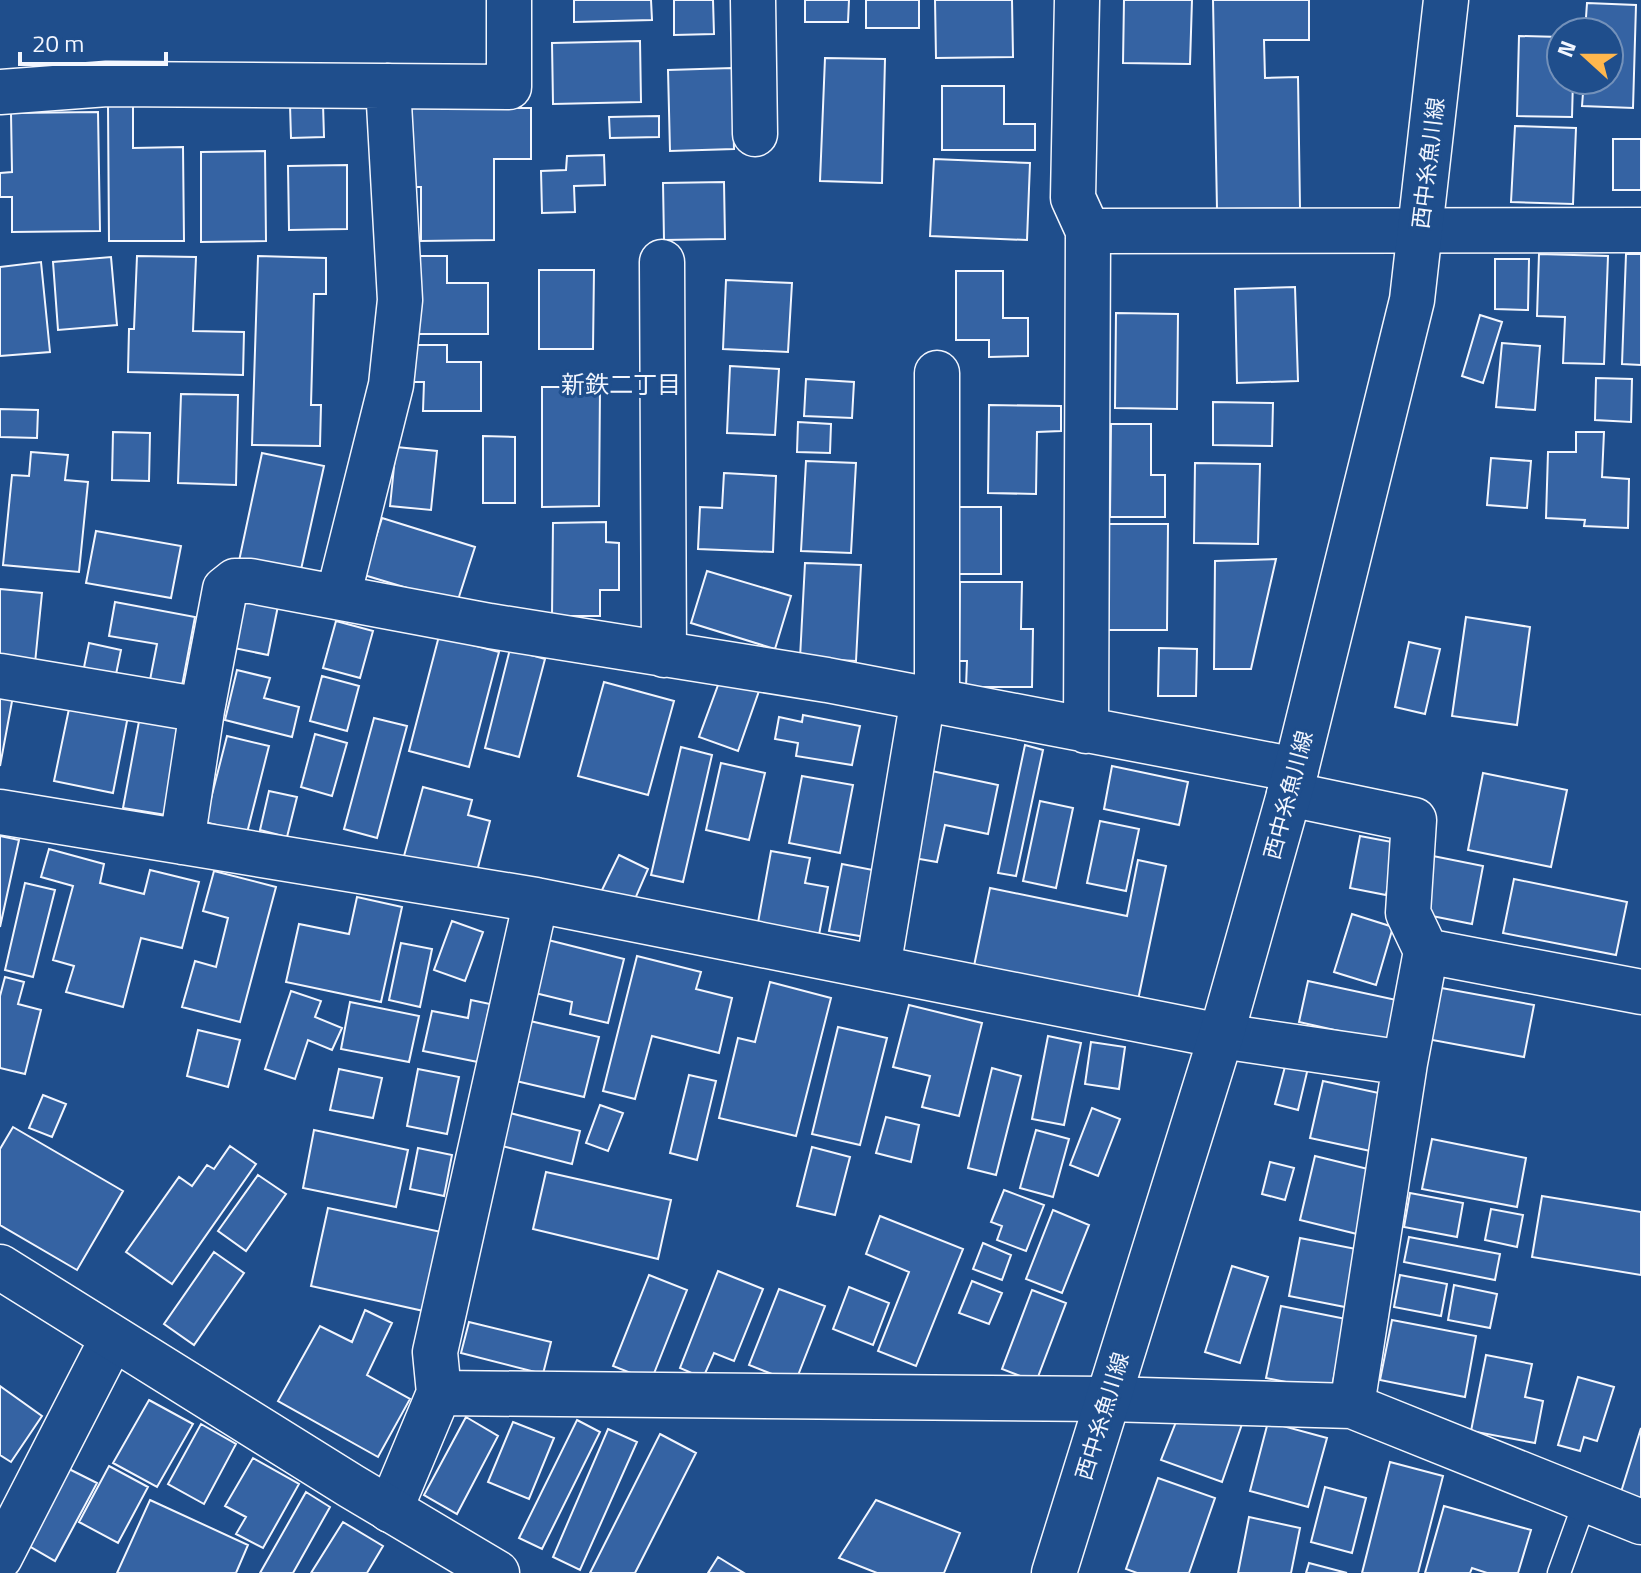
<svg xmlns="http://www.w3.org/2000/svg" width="1641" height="1573" font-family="'Titillium Web','Noto Sans JP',sans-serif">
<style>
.building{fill:#3563a3;stroke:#f2f6ff;stroke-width:2}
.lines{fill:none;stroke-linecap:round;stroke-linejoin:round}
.lane-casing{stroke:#f2f6ff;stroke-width:25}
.street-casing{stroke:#f2f6ff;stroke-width:47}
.secondary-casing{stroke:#f2f6ff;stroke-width:47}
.lane{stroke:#1f4e8c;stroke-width:22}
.street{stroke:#1f4e8c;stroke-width:44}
.secondary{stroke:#1f4e8c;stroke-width:44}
.labels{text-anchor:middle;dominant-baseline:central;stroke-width:6;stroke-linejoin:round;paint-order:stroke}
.street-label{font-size:22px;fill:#f2f6ff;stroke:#1f4e8c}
.neighbourhood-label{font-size:24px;fill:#f2f6ff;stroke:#1f4e8c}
</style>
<rect width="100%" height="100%" fill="#1f4e8c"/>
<path class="building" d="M574,0H651L652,20L574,22Z
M674,0H713L714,34L674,35Z
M805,0H849L848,22H805Z
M866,0H919V28H866Z
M935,0H1012L1013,57L936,58Z
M1124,0H1192L1190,64L1123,63Z
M1213,0H1309V40H1264L1265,78L1298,77L1300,208L1217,209Z
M1587,3L1636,5L1633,108L1582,106L1584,80H1609V32H1585Z
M1519,36L1561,37V80H1573L1572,117L1517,116Z
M640,41L641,102L553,104L552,43Z
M825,58L885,59L882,183L820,181Z
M732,68L734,149L670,151L668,70Z
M942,86H1004V124H1035V150H942Z
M323,104L324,137L291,138L290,105Z
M108,106H133V148L183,147L184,241H109Z
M406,108H531V159H494V240L421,241V187H406Z
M98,112L100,231L12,232V197H0V173L12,172L11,113Z
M659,116V137L610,138L609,117Z
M1515,126L1576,128L1573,204L1511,202Z
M1613,139H1641V190H1613Z
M265,151L266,241L201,242V152Z
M604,155L605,185L574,186L575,212L542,213L541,171L566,170L567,156Z
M934,159L1030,163L1027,240L930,236Z
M347,165V229L289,230L288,166Z
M724,182L725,239L664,240L663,183Z
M1539,254L1608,256L1604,364L1563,363L1565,317L1537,316Z
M1626,254H1641V365L1622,364Z
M137,256L196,257L193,331L244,332L243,375L128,372L129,329H134Z
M258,256L326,258V294H314L311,405H321L320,446L252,445Z
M411,256H447V283H488V334H410Z
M111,257L117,325L58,330L53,262Z
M1495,259H1529L1528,310L1495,309Z
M41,262L50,352L0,356V267Z
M539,270H594L593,349H539Z
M956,271H1003V318H1028V356L989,357V340H956Z
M726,280L792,283L788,352L723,349Z
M1295,287L1298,381L1237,383L1235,289Z
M1116,313L1178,314L1177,409L1115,408Z
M1480,315L1502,322L1483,383L1462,376Z
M1502,343L1540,346L1535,410L1496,407Z
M410,345H447V362H481V411H423L424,382H411Z
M730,366L779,369L775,435L727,433Z
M1596,378L1632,379L1631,422L1595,420Z
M806,379L854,382L852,418L804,416Z
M542,387H600L599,506L542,507Z
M181,394L238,395L236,485L178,483Z
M1213,402L1273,403L1272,446L1213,445Z
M989,405L1061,406V431L1037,432L1036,494L988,493Z
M0,409L38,410L37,438L0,437Z
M798,422L831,424L830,453L797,452Z
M1111,424H1151V475H1165V517H1110Z
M113,432L150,433L149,481L112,480Z
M1576,432H1604L1602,477L1629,479L1628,528L1584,526L1585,520L1546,518L1548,452H1576Z
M483,436L515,437V503H483Z
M396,447L437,451L431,510L390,506Z
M31,452L68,455L65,480L88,482L79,572L3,565L12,475L29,476Z
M262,453L324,466L300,574L239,561Z
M1491,458L1531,461L1527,508L1487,505Z
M806,461L856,463L851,553L801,551Z
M1195,463L1260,464L1258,544L1194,543Z
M724,473L776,476L773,552L698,549L700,507L722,508Z
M958,507H1001V574H958Z
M382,518L475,547L457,603L364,575Z
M606,522V542L619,543V590H600V616H552L553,523Z
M1107,524H1168L1167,630H1105Z
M96,531L181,546L171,598L86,583Z
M1276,559L1251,669H1214L1215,561Z
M805,563L861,565L856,661L800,658Z
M707,571L791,596L775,649L691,623Z
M960,582H1022L1021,629H1033L1032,687H966L967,661H959Z
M0,589L42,593L35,663L0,659Z
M244,594L279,601L268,655L234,648Z
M115,602L195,617L181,691L149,685L157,644L109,636Z
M1466,617L1530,627L1517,725L1452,716Z
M336,621L373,631L360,678L323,668Z
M439,636L499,652L469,767L409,751Z
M1409,642L1440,649L1425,714L1395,707Z
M89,643L121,650L114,684L82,677Z
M1159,648L1197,649L1196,696H1158Z
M510,649L545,659L519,757L485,748Z
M237,670L270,678L264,698L299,707L292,737L225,720Z
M322,676L359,686L347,731L310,721Z
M721,677L759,691L738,751L699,737Z
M604,682L674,701L648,795L578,776Z
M0,693L13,696L0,766Z
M70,704L128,716L113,793L54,781Z
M803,715L860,726L852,765L796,756L798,743L775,739L779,717L802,722Z
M140,716L183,724L166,815L123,808Z
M374,718L407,726L377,838L344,829Z
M315,734L347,743L332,796L301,787Z
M227,736L269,746L247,833L205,822Z
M1025,745L1043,750L1016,876L998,873Z
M681,747L712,755L683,882L651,875Z
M721,763L765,773L749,840L706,830Z
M1112,766L1188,782L1179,825L1104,809Z
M927,770L998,785L988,834L945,825L937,862L908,857Z
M1483,773L1567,790L1551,867L1468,850Z
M802,776L853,785L840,853L789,843Z
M423,787L472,800L468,815L490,821L476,875L404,856Z
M269,791L297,797L287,837L260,830Z
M1040,801L1073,808L1056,888L1023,881Z
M1100,821L1139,829L1126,891L1087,883Z
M0,836L19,840L0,927Z
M1360,836L1397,843L1386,895L1350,888Z
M49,849L104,864L100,883L144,894L150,870L199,882L182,948L141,938L123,1007L66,992L74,966L53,960L73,886L41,877Z
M771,851L810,858L805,883L828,887L818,940L757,928Z
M619,855L648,869L632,906L601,892Z
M1433,856L1483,866L1472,924L1422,914Z
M1138,860L1166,866L1138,1000L974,966L990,888L1127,916Z
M842,864L878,871L866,937L829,931Z
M214,871L276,887L240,1022L182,1007L195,961L216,967L228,918L203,911Z
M1514,879L1627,902L1616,955L1503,933Z
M25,883L55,890L33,977L5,970Z
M357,897L402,907L381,1002L286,982L299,924L349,934Z
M1352,914L1393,927L1376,985L1334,972Z
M452,921L483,932L465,981L434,970Z
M548,940L624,959L608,1023L570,1014L572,1002L535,993Z
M401,943L432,949L420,1007L389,1000Z
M637,956L701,972L696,989L732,998L719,1053L652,1036L635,1099L603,1091Z
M5,977L24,982L18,1004L41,1010L25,1074L0,1068V996Z
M1308,981L1401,1001L1392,1043L1299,1022Z
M770,982L831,998L796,1136L719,1118L738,1038L755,1042Z
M1436,987L1534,1005L1524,1057L1427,1039Z
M291,991L321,1001L315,1017L342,1028L332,1050L308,1040L295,1079L265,1069Z
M471,1000L490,1004L478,1062L423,1051L432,1011L468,1018Z
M350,1002L419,1016L409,1062L341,1049Z
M909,1005L982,1023L959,1116L922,1107L930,1076L893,1067Z
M530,1021L599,1037L584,1097L516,1081Z
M838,1027L887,1038L860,1145L812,1134Z
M198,1030L240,1040L228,1087L187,1076Z
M1048,1036L1081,1043L1064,1125L1032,1119Z
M1091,1042L1125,1047L1119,1089L1085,1084Z
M1286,1063L1308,1068L1298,1110L1275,1104Z
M992,1068L1021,1076L996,1175L968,1168Z
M339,1069L382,1078L373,1118L330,1110Z
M418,1069L459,1077L447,1134L407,1126Z
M689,1075L716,1081L697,1160L670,1153Z
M1323,1081L1388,1095L1375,1152L1310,1138Z
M43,1095L66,1104L52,1137L29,1128Z
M600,1105L623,1113L608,1151L586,1143Z
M1092,1108L1120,1119L1098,1176L1070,1165Z
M510,1113L580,1131L572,1164L502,1146Z
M886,1117L919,1125L911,1162L876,1153Z
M13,1127L123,1191L77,1270L0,1225V1149Z
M314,1130L408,1150L396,1207L303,1188Z
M1036,1130L1069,1139L1053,1197L1020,1188Z
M1432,1139L1526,1158L1517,1207L1422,1189Z
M230,1146L256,1164L172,1284L126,1252L179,1177L192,1186L207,1165L214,1169Z
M812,1147L850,1157L835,1215L797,1206Z
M418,1148L452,1155L444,1196L410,1189Z
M1315,1156L1376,1171L1361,1235L1300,1220Z
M1270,1162L1294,1168L1285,1200L1262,1194Z
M546,1172L671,1200L658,1259L533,1229Z
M258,1175L286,1194L246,1251L218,1231Z
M1004,1190L1044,1205L1026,1251L997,1240L1002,1226L991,1222Z
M1410,1193L1463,1203L1457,1237L1404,1227Z
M1542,1196L1641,1212V1275L1532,1257Z
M328,1208L446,1233L428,1312L311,1286Z
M1491,1209L1523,1215L1517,1247L1485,1240Z
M1053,1210L1089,1225L1062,1293L1026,1279Z
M880,1216L963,1249L916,1366L878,1351L909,1272L866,1254Z
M1409,1237L1500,1254L1495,1280L1404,1262Z
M1300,1238L1356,1249L1345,1307L1289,1296Z
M983,1243L1011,1255L1002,1280L973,1269Z
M214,1252L244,1273L194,1345L164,1324Z
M1232,1266L1268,1277L1240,1363L1205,1352Z
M718,1271L763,1289L734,1361L714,1353L703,1378L680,1368Z
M649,1275L687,1290L651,1381L613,1366Z
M1400,1275L1447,1284L1441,1316L1394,1307Z
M972,1281L1002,1293L989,1324L959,1313Z
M1454,1285L1497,1294L1490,1328L1448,1320Z
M849,1287L889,1303L873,1345L833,1329Z
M779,1289L825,1306L795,1383L749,1365Z
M1032,1290L1066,1303L1036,1382L1002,1369Z
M1281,1306L1346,1319L1331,1391L1266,1378Z
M365,1310L392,1323L367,1375L410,1399L378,1457L278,1401L320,1326L352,1342Z
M1392,1320L1476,1336L1465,1397L1380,1380Z
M469,1322L551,1342L543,1374L461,1353Z
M1486,1355L1532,1364L1525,1397L1543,1401L1535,1443L1471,1431Z
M1578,1377L1614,1387L1597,1441L1584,1437L1580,1451L1558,1445Z
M0,1386L42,1416L11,1462L0,1455Z
M149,1400L193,1424L157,1487L113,1463Z
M466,1417L498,1436L457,1514L424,1495Z
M577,1420L600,1432L542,1549L519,1538Z
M513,1422L554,1438L529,1499L488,1482Z
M1176,1422L1242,1424L1222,1482L1161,1460Z
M1268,1422L1327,1438L1308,1507L1250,1491Z
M201,1424L236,1444L204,1504L168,1484Z
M1641,1428V1498L1621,1492Z
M608,1429L637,1442L580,1570L553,1557Z
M660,1434L696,1453L635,1573H590Z
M253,1458L299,1484L263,1548L236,1534L246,1517L225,1506Z
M1390,1462L1443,1476L1418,1573H1362Z
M109,1466L148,1487L118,1543L79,1522Z
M65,1467L97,1483L55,1561L24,1543Z
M1158,1478L1215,1498L1189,1573H1137L1126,1569Z
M1325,1487L1366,1498L1352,1553L1311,1542Z
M306,1492L330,1507L293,1573H260Z
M150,1500L248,1545L236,1573H117Z
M876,1500L960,1533L944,1573H877L839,1558Z
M1444,1506L1531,1530L1518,1573H1487L1472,1568L1470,1573H1425Z
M1249,1517L1300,1528L1291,1573H1238Z
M343,1522L383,1546L367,1573H311Z
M718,1557L744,1573H708Z
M1309,1563L1347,1573H1306Z"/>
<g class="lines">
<defs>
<path id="lane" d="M1559,1573L1585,1501"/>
<path id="street" d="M753,0L755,134
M1077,0L1073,198L1088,231
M0,92L107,84L509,87V0
M662,262L664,655
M338,597L391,385L400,300L388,86
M0,676L202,710
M937,700V373
M1086,731L1088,231L1641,230
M1289,794L1414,820L1408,913L1426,951
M0,812L536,900L1221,1036L1405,1063
M182,842L202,710L225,589L235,581H251L490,626L827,680L1296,770
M878,968L923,698
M439,1393L1107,1399L1352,1406L1641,1522
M1352,1406L1405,1063L1426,951L1641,992
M390,1510L439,1393L435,1352L536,900
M0,1557L112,1339"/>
<path id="secondary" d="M0,1267L351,1486L497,1573
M1054,1573L1221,1036L1296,770L1412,300L1446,0"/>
</defs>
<use href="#lane" class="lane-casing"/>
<use href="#street" class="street-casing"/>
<use href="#secondary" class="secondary-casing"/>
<use href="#lane" class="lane"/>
<use href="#street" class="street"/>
<use href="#secondary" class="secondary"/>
</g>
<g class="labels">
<g class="street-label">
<text transform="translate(1428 163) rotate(-83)">西中糸魚川線</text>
<text transform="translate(1288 795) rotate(-75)">西中糸魚川線</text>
<text transform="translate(1102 1416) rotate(-73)">西中糸魚川線</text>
</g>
<g class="neighbourhood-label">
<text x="621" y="384">新鉄二丁目</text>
</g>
</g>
<g transform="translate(1585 56) rotate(291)"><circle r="38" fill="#1f4e8c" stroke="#7391ba" stroke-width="2"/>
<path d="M0-6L14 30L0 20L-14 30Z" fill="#ffb74d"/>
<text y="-12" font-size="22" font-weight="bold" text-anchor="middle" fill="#f2f6ff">N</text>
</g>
<path d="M20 52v12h146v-12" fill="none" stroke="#f2f6ff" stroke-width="4"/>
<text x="32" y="52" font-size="24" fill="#f2f6ff" stroke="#1f4e8c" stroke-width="6" paint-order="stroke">20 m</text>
</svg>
